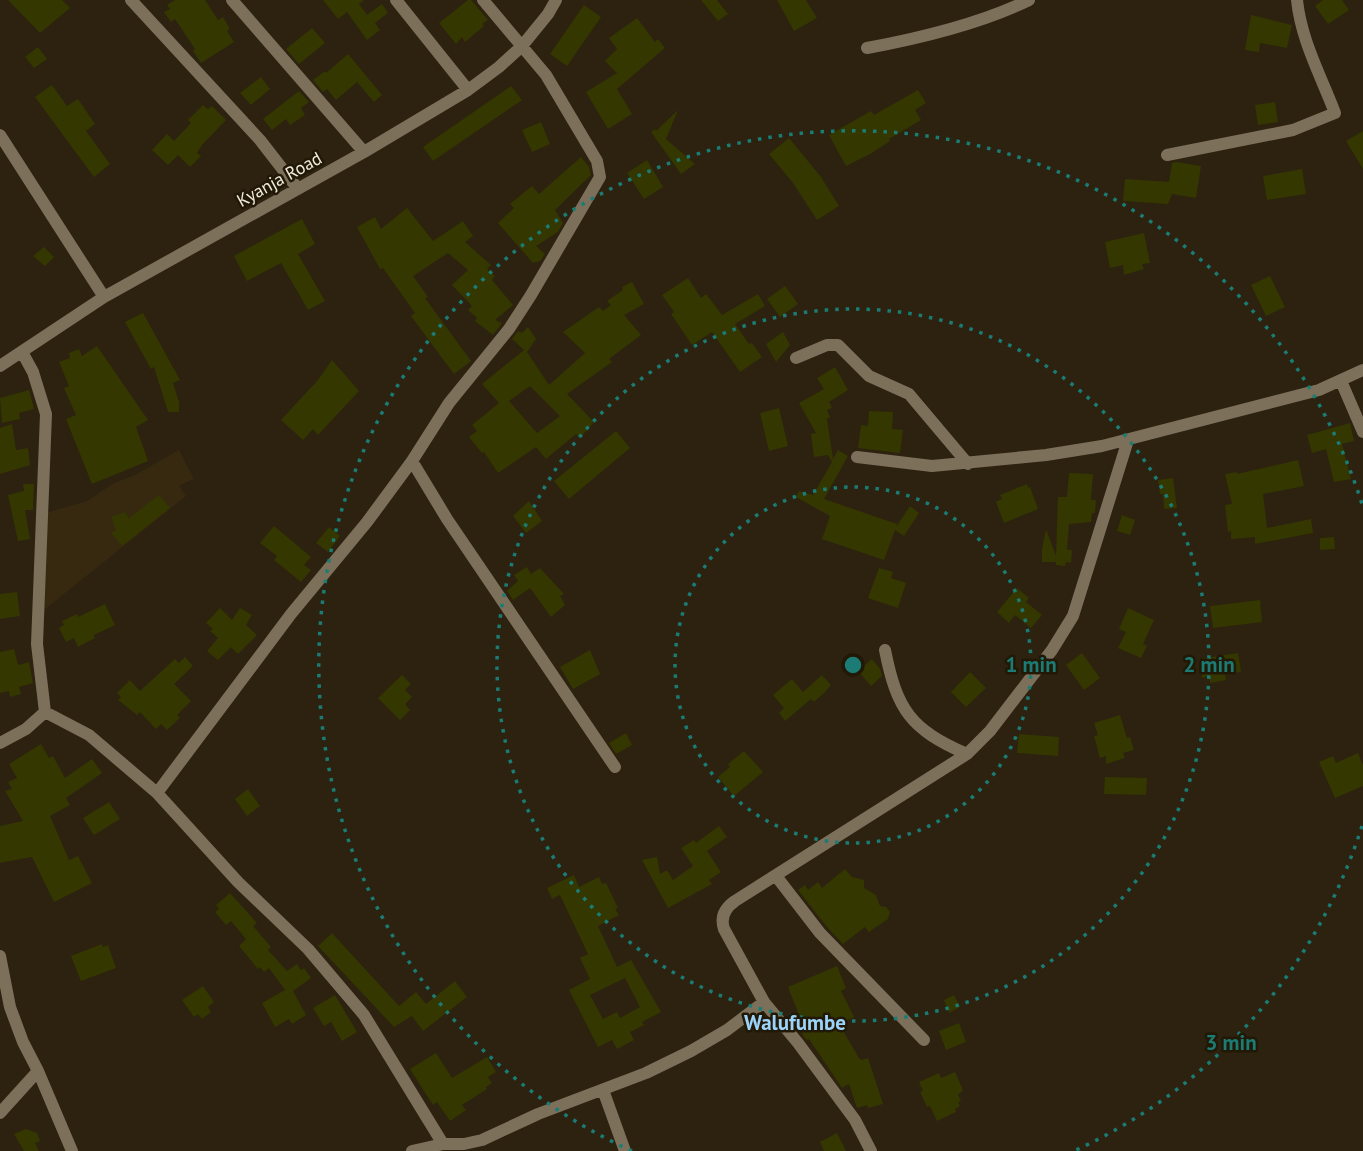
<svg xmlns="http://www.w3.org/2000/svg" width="1363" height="1151" font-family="'PT Sans',sans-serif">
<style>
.built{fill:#372910}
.building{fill:#343700;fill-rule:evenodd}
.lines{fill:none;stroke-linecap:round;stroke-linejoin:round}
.minor{stroke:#7c705b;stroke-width:12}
.ring{fill:none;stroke:#1a7c74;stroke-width:3.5;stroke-dasharray:3.5 7}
.labels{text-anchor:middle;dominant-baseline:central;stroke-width:5;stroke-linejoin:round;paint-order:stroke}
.street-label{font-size:18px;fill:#f0e9dd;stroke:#221806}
.quarter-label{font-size:21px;font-weight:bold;fill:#9cd3fb;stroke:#221806}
.centre{fill:#1a7c74;stroke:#221806;stroke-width:3.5}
.ring-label{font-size:21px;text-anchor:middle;font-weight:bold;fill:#1a7c74;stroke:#221806;stroke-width:5;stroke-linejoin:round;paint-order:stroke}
</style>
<rect width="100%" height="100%" fill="#2c220f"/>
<path class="built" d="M179,450L194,479L179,486L186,496L44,610L45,513L87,501L114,483L133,476Z"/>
<path class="building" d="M8,0H62L70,8L40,33Z
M175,0H205L218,20L223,17L230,29L227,31L234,42L201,63L193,51L195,49L175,19L171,22L164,12L170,9L167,5Z
M323,0H364L359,4L367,15L382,4L388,13L375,23L380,30L367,40L347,12L338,19Z
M468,0H471L488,20L482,24L484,26L465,42L462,37L456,44L439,23Z
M701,0H717L728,14L718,21Z
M777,0H806L817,18L794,31Z
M1323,0H1342L1349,10L1328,24L1315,6Z
M584,5L601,17L567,66L550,54Z
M1251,15L1292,25L1287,48L1260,43L1259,52L1245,50Z
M637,18L655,42L658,39L665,48L617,89L632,114L608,129L586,92L617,73L605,61L617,49L609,38Z
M312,28L325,43L299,64L286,49Z
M38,47L47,59L34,68L25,57Z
M348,54L382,95L374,102L357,82L336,100L327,89L323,92L313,80L325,71L326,73Z
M261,77L270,89L251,105L240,93Z
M52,85L67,106L78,99L95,124L86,131L110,164L94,177L35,97Z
M511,86L522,100L433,161L423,147Z
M918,90L926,103L915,110L921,120L889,139L890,141L872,153L846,166L829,135L871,111L874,115Z
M299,91L309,102L301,108L305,115L290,125L286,119L272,130L263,119Z
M1275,102L1278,122L1258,125L1255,105Z
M203,105L208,109L212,106L226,120L202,145L197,153L201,156L190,167L178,155L168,165L152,150L167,134L174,141L191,123L188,120Z
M678,110L666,139L695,164L681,174L651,132L655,129L656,131Z
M541,122L550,144L532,152L522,130Z
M1363,131V169L1346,141Z
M789,138L821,177L839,206L817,220L793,183L769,154Z
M581,157L589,167L591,175L555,210L563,223L558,232L536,246L545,254L540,261L533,263L498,223L514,208L510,204L532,186L539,194Z
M647,160L663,187L644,199L627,173Z
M1176,162L1201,166L1196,198L1172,194L1168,204L1123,201L1125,179L1169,182L1172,163Z
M1302,169L1306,194L1267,200L1263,176Z
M407,208L433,241L463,221L473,236L465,242L491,265L487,269L495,276L492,280L513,305L495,320L502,323L493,335L475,321L477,318L468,310L472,306L452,285L468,270L448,253L413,276L428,297L425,298L471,361L454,374L411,316L415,313L383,268L380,269L357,227L375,217L381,229Z
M302,219L315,244L298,254L325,301L308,310L281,263L247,281L234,256Z
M1144,233L1150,263L1142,264L1144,269L1124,275L1123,265L1110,268L1105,242Z
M44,247L54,257L45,266L33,256Z
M1270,276L1285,307L1266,316L1251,285Z
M688,278L701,298L706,294L722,315L758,294L765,306L735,324L749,344L752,343L762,357L740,372L712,332L692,345L671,314L674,312L662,295Z
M632,282L644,304L624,315L641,335L609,359L612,362L567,394L594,422L580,438L576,434L546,459L536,447L498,473L484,452L482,453L469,437L477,431L472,425L499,403L482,384L524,350L512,339L518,331L522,333L528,327L536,339L527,352L549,385L585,353L563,332L599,307L603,311L611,305L607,301L623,290L622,287ZM530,386L560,416L537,433L509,401Z
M785,286L798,304L780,317L767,299Z
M143,313L180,380L173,383L179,402V412H168L154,367L151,369L125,322Z
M783,332L790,345L776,362L766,344Z
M97,346L148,420L136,427L148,461L92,484L66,419L76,415L64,388L69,386L59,362L70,358L69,353L79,349L82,356Z
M332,360L359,391L318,435L313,429L303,440L281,420L318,380Z
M835,367L848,390L829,402L832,408L827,410L830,417L827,419L833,459L838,450L848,456L824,499L897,524L896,527L910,506L919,513L904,536L895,530L884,560L822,539L830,516L796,497L799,491L813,495L832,462L828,455L814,457L811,434L816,433L799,403L824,389L817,378Z
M29,390L34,409L19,413L20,419L2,423L0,398Z
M779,408L788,446L769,451L760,413Z
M869,411L893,412L892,429L903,430L900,453L858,448L861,425L868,426Z
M1350,423L1354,441L1342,444L1351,479L1334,482L1326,449L1312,453L1307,435Z
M12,424L16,450L28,448L30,465L0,474V428Z
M616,431L630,448L569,499L554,481Z
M1298,460L1304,486L1263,494L1267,528L1311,519L1313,533L1255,544V537L1231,539V531L1228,532L1225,505L1232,504L1225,474L1237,472V474Z
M1069,473L1093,474L1091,500H1096L1095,513H1092L1091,522L1069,524L1067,550H1072L1071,563L1066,562L1065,566L1056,565V562H1042V549L1046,529L1056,556L1058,497H1067Z
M1173,478L1177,508L1164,509L1163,494H1160L1158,480Z
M23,484H34L33,510H25L30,539L18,541L8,495L24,491Z
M1027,484L1028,488L1030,487L1038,509L1004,523L996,502L1002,499L1000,495Z
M159,495L170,508L122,546L111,533L116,530L111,517L125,512L129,518Z
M529,501L542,521L526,533L513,516Z
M1122,515L1135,520L1130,535L1117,531Z
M274,526L311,557L304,565L311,570L301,582L274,560L277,556L260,543Z
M329,527L340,536L328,552L316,543Z
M1334,537L1335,549L1320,550V538Z
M527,567L531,574L540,568L564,594L560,596L565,605L551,617L530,588L513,600L507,591L518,581L514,575Z
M879,568L893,572L891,578L906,583L898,608L868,598Z
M1017,588L1029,598L1026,602L1042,615L1031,628L1015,615L1009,623L997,612Z
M17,592L20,616L0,619V594Z
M1260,600L1262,622L1213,628L1210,606Z
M105,604L115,625L94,635L95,638L78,647L74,638L66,642L59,628L64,625L62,621L77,614L78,617Z
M220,608L232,620L240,608L252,615L246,625L257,635L238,654L231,647L218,660L207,651L218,638L210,631L213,629L206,623Z
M1128,608L1154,620L1143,644L1147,646L1141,658L1118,648L1126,632L1119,629Z
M14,649L18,665L29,662L33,683L19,687L21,694L10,697L9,691L0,693V652Z
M590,650L600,674L573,689L560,667Z
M1082,653L1100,678L1084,690L1066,665Z
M1238,653L1241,672L1225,674L1226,680L1210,683L1209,676L1202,678L1199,659Z
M185,657L193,666L174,684L191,701L177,715L180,718L167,730L161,724L156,729L140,712L137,715L118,700L121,697L117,693L130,680L140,691L175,659L179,663Z
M872,659L880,669L882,676L871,686L858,671Z
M970,672L986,688L966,707L951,692Z
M402,675L411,684L405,690L412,697L405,704L410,710L400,720L378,698Z
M822,675L831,685L825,692L814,702L811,699L785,721L779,713L784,708L773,695L792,679L803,692Z
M1120,715L1127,738L1130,737L1134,750L1123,753L1125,758L1106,764V756L1100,758L1094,736L1098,735L1094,723Z
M626,733L632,745L616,754L609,743Z
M1019,734L1059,737L1058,756L1017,753Z
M41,744L49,758L53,756L65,778L92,759L102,773L66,798L70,805L50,816L69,860L78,856L92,883L54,902L32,857L0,863V826L23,821L5,791L12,789L8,782L17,778L9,764Z
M744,751L763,772L734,796L718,777L730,767L728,764Z
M1358,753L1363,765V786L1335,798L1319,762L1333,756L1336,763Z
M1105,777L1147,778L1146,795L1104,794Z
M248,789L260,806L247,816L235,799Z
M109,802L120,819L94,835L83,818Z
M719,826L727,837L707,851L721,872L709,880L712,884L668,908L642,860L657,857L660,874L667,870L673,880L693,866L681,848L694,840L696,843Z
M845,869L852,877L864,880V888L876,895L880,906L886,907L890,912L888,919L869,932L865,927L843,944L827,927L798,890L805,885L808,890L818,882L822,888Z
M574,875L579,887L599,877L602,884L606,883L618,908L615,909L619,915L598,926L617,967L631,960L661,1012L642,1022L644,1025L630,1032L634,1040L617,1049L612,1040L598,1047L569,990L590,979L580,958L588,954L560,895L552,899L547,888ZM625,978L640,1007L620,1018L617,1012L603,1019L590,995Z
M230,893L257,923L253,926L271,947L268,950L287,971L297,964L301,970L304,968L311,978L293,991L306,1015L292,1024L289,1019L275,1027L262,1003L285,990L269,968L264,972L260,967L258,969L239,946L246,939L231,921L226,925L215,912L219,909L216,905Z
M332,933L399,1006L416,992L426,1004L455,981L467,997L423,1031L412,1016L394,1027L318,946Z
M102,944L103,947L108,945L116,968L81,981L71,956Z
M837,966L846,988L841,991L854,1017L839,1024L859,1058L861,1060L868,1058L883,1104L868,1108L867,1105L857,1108L849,1084L842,1088L809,1039L807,1040L804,1037L795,1019L800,1017L788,987Z
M203,986L214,1002L208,1007L211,1012L202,1019L198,1014L194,1017L182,1000Z
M335,995L357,1032L342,1041L331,1022L324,1026L313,1008Z
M954,995L960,1007L949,1013L944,1000Z
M959,1023L966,1042L946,1050L939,1031Z
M436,1053L452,1078L487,1057L496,1072L488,1077L492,1083L486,1087L487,1089L462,1105L466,1110L450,1121L437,1102L433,1105L410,1069Z
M955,1072L963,1090L958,1095L961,1101L958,1102L960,1106L955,1109L956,1112L937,1121L930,1106L927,1107L920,1092L923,1091L919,1082L939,1073L941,1078Z
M26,1129L37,1133L40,1141L35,1143L39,1151H24L14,1134Z
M837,1133L846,1151H824L820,1142Z"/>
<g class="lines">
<path class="minor" d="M131,0L260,140L298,189
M232,0L364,152
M396,0L468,90
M867,48C921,38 980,24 1029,0
M0,135L104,297
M1167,155L1293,130L1335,113C1321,76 1301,40 1297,0
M796,358L827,345H838L869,376L909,394L968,464
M0,366L104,297L364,152L468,90L499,67L522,46L548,14L556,0
M1341,381L1363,432
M857,457L932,466L1046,455L1102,446L1319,390L1363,370
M412,461L447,519L615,767
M885,650C897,710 910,729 967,754
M45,712L89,735L157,793L238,882L308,949L364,1015L443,1144
M0,743L26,729L45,712L37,644L46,414L33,372L22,352
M157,793L291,614L367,522L412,461L449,403L509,329L531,295L600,177L597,161L546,75L483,0
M776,876L820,933L924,1040
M0,956L10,1007L23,1042L38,1071L72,1151
M764,1002L798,1043L855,1120L871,1151
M603,1090L625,1151
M0,1113L38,1071
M412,1151L443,1144H464L482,1140L538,1114L646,1073L691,1051L727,1030L764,1002L724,929C720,917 725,908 735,901L967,754L990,731L1052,650L1073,616L1128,440"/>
</g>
<g class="ring">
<circle cx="853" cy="665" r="178"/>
<circle cx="853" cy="665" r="356"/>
<path d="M1362 826A534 534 0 0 1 1074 1151M632 1151A534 534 0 1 1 1362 504"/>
</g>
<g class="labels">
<g class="street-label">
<text transform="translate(279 179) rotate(-29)">Kyanja Road</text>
</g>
<g class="quarter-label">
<text x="795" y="1022">Walufumbe</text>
</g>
</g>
<circle cx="853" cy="665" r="10" class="centre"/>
<g class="ring-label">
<text x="1031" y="672">1 min</text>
<text x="1209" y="672">2 min</text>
<text x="1231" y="1050">3 min</text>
</g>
</svg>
